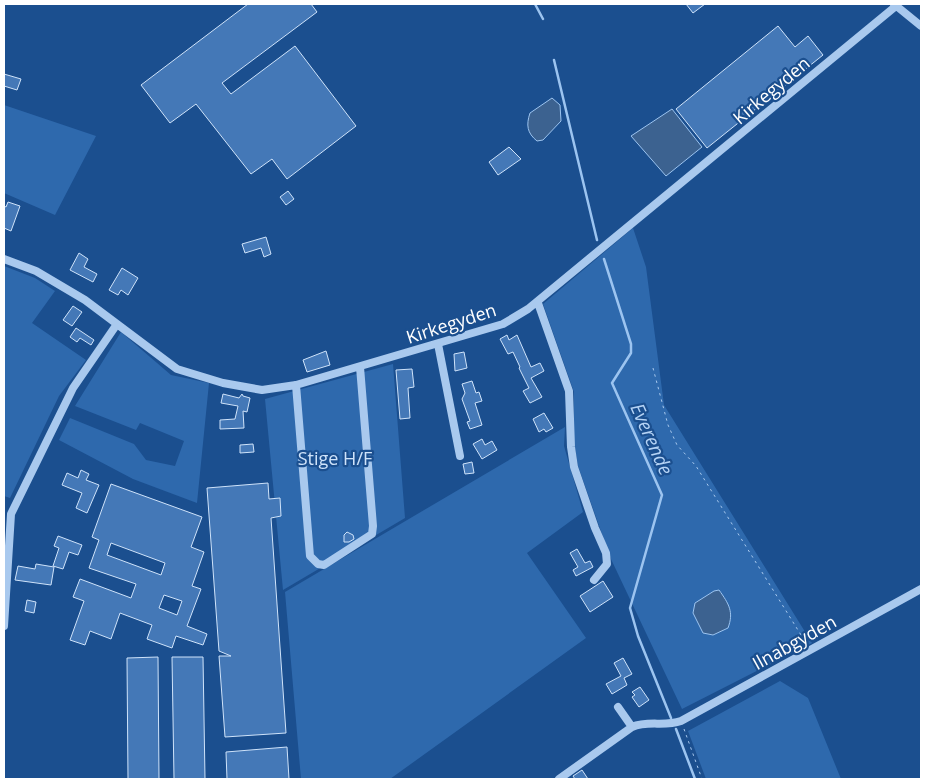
<svg xmlns="http://www.w3.org/2000/svg" width="925" height="783" font-family="'Open Sans',sans-serif">
<style>
.green{fill:#2e69ad}
.water{fill:#3c6290;stroke:#9cc4f0}
.lines{fill:none;stroke-linecap:round;stroke-linejoin:round}
.stream{stroke:#9cc4f0;stroke-width:2.5}
.building{fill:#4478b7;stroke:#cfe3fa;fill-rule:evenodd}
.path{stroke:#a9c9ee;stroke-width:1;stroke-dasharray:2.5 4;stroke-linecap:butt}
.minor{stroke:#a9c9ee;stroke-width:8}
.labels{text-anchor:middle;dominant-baseline:central;stroke-width:4.5;stroke-linejoin:round;paint-order:stroke}
.street-label{font-size:18px;fill:#fff;stroke:#1b4f8f}
.park-label{font-size:18px;fill:#cfe3fa;stroke:#1b4f8f}
.water-label{font-size:19px;font-style:italic;fill:#b5d3f5;stroke:#1b4f8f}
</style>
<rect width="100%" height="100%" fill="#1b4f8f"/>
<path class="green" d="M4,105L96,136L55,215L4,193Z
M633,228L646,267L664,405L812,643L682,709L610,557L591,503L578,466L574,442V392L543,304Z
M4,266L35,278L55,291L32,323L86,360L59,396L10,498L4,496Z
M121,332L171,375L209,383L197,503L133,479L59,440L70,418L134,444L146,460L175,466L184,441L140,423L136,430L75,406Z
M393,364L405,518L283,590L265,399Z
M565,427L564,446L583,512L527,553L586,638L390,779H301L285,592Z
M780,681L808,698L841,779H706L688,731Z"/>
<path class="water" d="M552,98L560,105L561,121L543,140L537,141C527,133 526,125 530,113Z
M672,109L702,147L666,176L631,136Z
M719,590C729,604 734,612 728,628L713,635L703,633L693,613L695,603L714,591Z"/>
<g class="lines">
<path class="stream" d="M535,4L543,19
M554,60L597,240
M604,259L631,344V353L612,383L662,495L630,608L638,636L671,718
M676,729L695,779"/>
</g>
<path class="building" d="M248,4H311L317,12L222,83L231,94L295,46L356,126L287,179L272,159L251,174L196,104L170,123L141,85Z
M686,4H705L693,13Z
M778,26L795,47L808,36L823,55L707,148L676,109Z
M4,74L21,79L17,90L4,86Z
M509,147L521,159L498,175L489,162Z
M288,191L294,199L286,205L280,197Z
M8,202L20,206L11,231L4,228V206L6,207Z
M266,237L271,254L264,257L261,248L245,253L242,244Z
M79,253L88,259L84,267L97,274L93,282L70,270Z
M122,268L138,278L128,295L121,290L118,295L109,290Z
M73,306L82,312L72,326L63,320Z
M76,328L94,340L91,345L80,338L77,342L70,337Z
M507,335L509,340L517,335L531,367L540,363L544,371L531,378L542,397L530,403L523,391L529,388L519,368L520,367L513,352L508,354L500,339Z
M326,351L330,365L307,372L303,360Z
M464,352L467,368L455,371L454,354Z
M412,369L414,387L408,388L410,418L400,419L396,370Z
M472,381L476,393L479,392L482,401L475,403L482,425L470,429L467,422L470,421L462,399L465,393L462,384Z
M223,394L239,398L242,394L243,396L250,398L247,412L243,411L244,428L220,429V420L235,419L238,406L221,403Z
M544,413L553,428L546,432L544,429L539,432L533,419Z
M482,439L485,445L492,441L497,450L482,459L473,444Z
M253,444L254,452L240,453V445Z
M472,462L474,473L465,474L463,464Z
M81,470L89,474L86,480L99,485L87,513L76,508L82,493L62,485L67,473L78,478Z
M268,483L269,499L280,498L281,516L271,518L286,733L225,737L219,656H231L219,651L207,488Z
M111,484L202,517L191,547L204,552L192,586L201,589L187,626L207,634L203,645L176,636L172,648L147,639L152,625L120,613L111,639L90,631L85,645L70,640L84,601L73,597L80,579L131,598L136,584L89,568L99,540L92,537ZM111,543L165,563L161,575L107,555ZM164,595L182,601L177,615L159,608Z
M347,532L353,535L354,539L349,542H344V535Z
M58,536L82,545L78,555L69,552L63,569L53,566L59,548L54,546Z
M577,549L585,563L590,561L593,567L576,576L573,570L578,567L570,553Z
M36,564L54,567L51,585L15,580L18,566L35,569Z
M603,581L613,597L590,612L580,596Z
M27,600L36,602L34,613L25,611Z
M158,657L159,779H128L127,658Z
M172,657H203L205,779H174Z
M623,658L632,674L624,678L627,685L612,694L606,684L621,676L614,663Z
M640,687L649,700L639,707L632,697L635,695L632,692Z
M287,747L289,779H227L226,752Z
M582,770L588,779H575L573,776Z"/>
<g class="lines">
<path class="path" d="M653,368L668,425L677,445L696,466L806,643
M684,729L702,779"/>
<path class="minor" d="M894,4L921,26
M4,259L36,271L85,300L177,369L223,383L262,390L296,385L503,324L528,309L896,6
M538,303L569,391L571,447L574,467L595,528L606,553L607,564L594,580
M438,344L460,456
M296,385L310,556L318,564L324,565L372,534L373,526L360,367
M4,626L11,514L73,388L117,324
M618,707L632,727
M559,779L632,727C648,720 664,727 681,721L921,589"/>
</g>
<g class="labels">
<g class="street-label">
<text transform="translate(771 90) rotate(-40)">Kirkegyden</text>
<text transform="translate(451 323) rotate(-18)">Kirkegyden</text>
<text transform="translate(794 642) rotate(-29)">Ilnabgyden</text>
</g>
<g class="park-label">
<text x="335" y="458">Stige H/F</text>
</g>
<g class="water-label">
<text transform="translate(652 439) rotate(66)">Everende</text>
</g>
</g>
<rect width="925" height="783" fill="none" stroke="#ffffff" stroke-width="10"/>
</svg>
